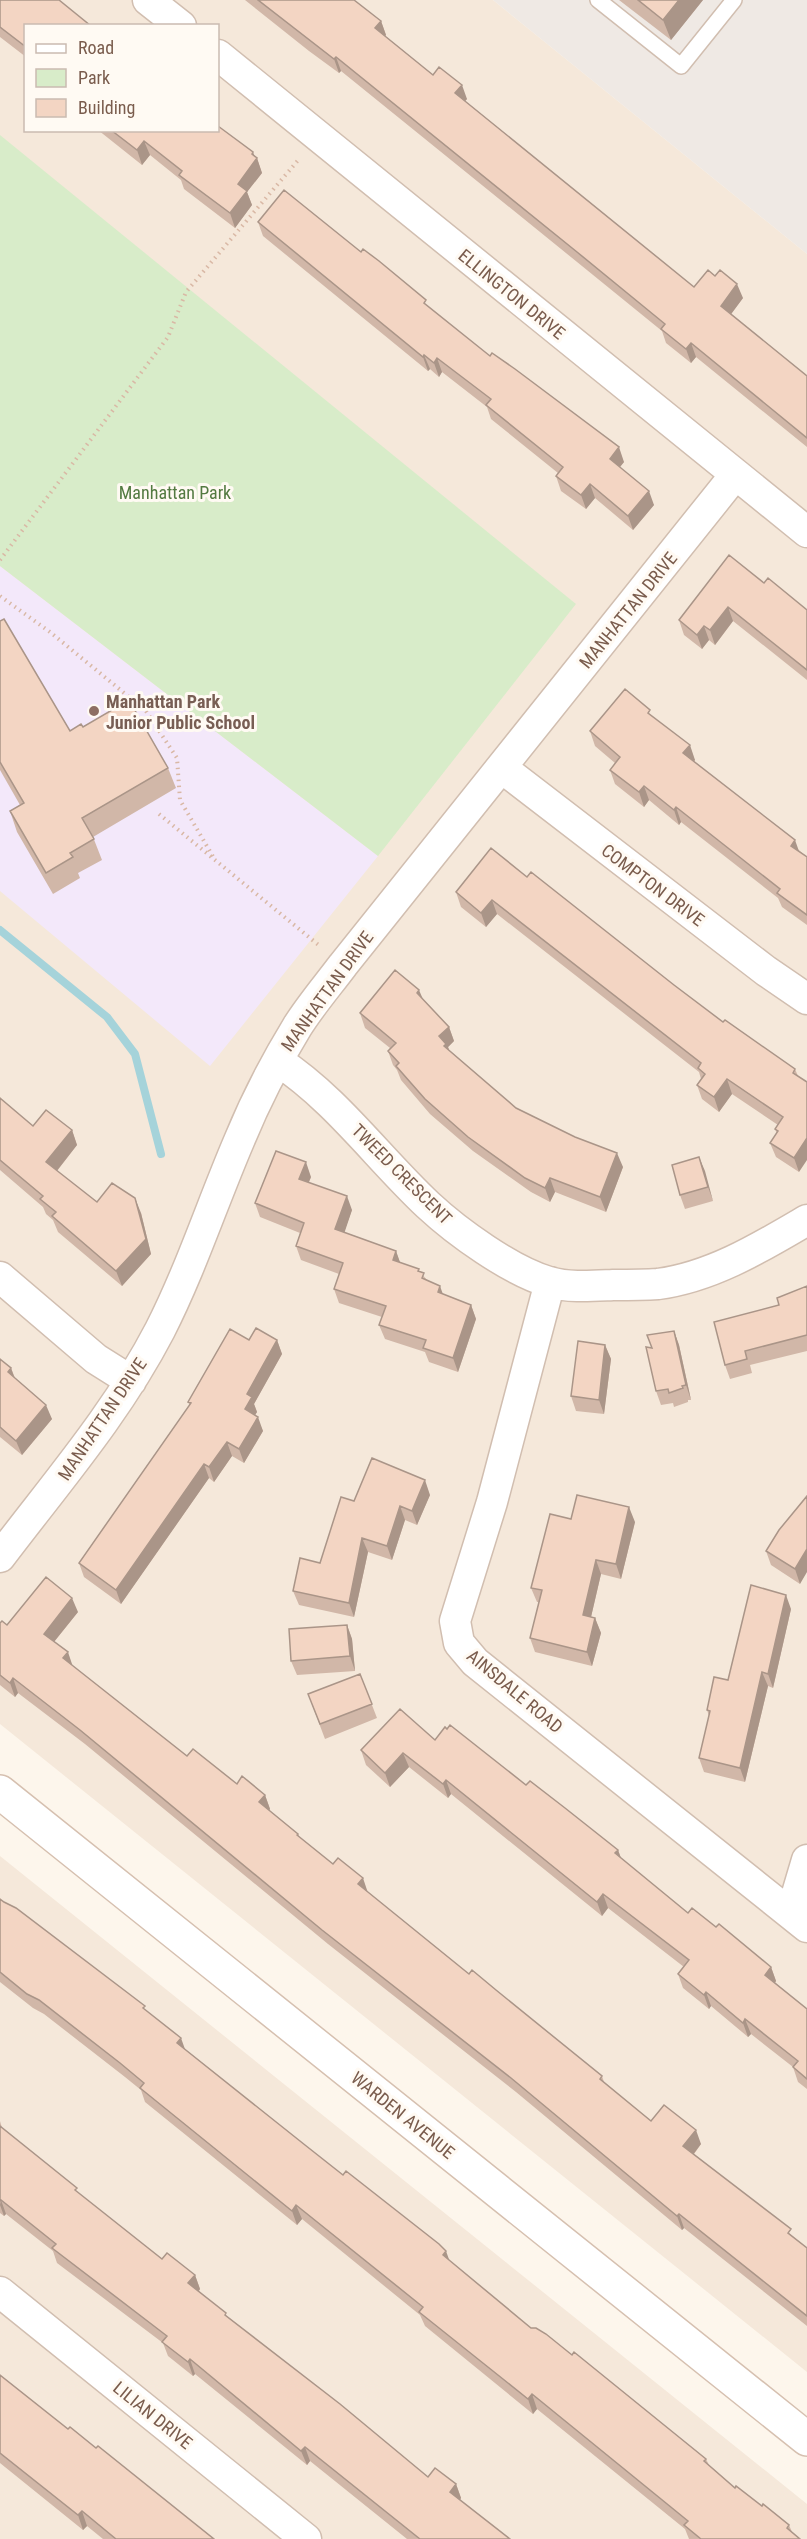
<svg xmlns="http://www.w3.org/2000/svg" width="807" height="2539" font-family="'Roboto Condensed',sans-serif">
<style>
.residential{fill:#f5e8da;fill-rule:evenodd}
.industrial{fill:#efe9e4}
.education{fill:#f3e8fa}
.green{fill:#d8ecc9}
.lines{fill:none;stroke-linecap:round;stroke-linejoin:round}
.stream{stroke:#a5d3da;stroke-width:8}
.service-casing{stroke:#d1beb0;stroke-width:18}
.minor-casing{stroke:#d1beb0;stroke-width:33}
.secondary-casing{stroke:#d6c0b0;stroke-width:36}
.path{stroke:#d9b8a5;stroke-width:4;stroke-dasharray:1.5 4.5;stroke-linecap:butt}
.service{stroke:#fff;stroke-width:15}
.minor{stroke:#fff;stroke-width:30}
.secondary{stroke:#fff;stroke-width:33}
.wall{fill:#d1b7a8}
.shaded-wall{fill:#aa9588}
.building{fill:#f3d5c3;stroke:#aa9588;stroke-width:1.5}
.education-dot{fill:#8d6e63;stroke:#fffaf3;stroke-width:2}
.labels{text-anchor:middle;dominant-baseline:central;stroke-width:6;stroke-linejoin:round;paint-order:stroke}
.street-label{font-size:18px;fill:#7a5c4d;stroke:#fffaf3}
.park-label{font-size:18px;fill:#537a41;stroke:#fffaf3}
.education-label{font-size:18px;font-weight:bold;fill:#785e54;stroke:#fffaf3;text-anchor:start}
</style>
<rect width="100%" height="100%" fill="#fdf6ec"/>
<path class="residential" d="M0,0H493L807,254V2372L0,1724ZM26,26H218V130H26Z
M0,1856L807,2504V2539H0Z"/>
<path class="industrial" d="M493,0H807V254Z"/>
<path class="education" d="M0,566L378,856L210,1066L0,891Z"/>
<path class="green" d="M0,135L576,604L378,856L0,566Z"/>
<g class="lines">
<path class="stream" d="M0,930L107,1017L135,1054L161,1154"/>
<defs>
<path id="service" d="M598,0L681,66L734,0"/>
<path id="minor" d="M148,0L181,26
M218,55L807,532
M502,768L766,971L807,999
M278,1061C336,1099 377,1157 428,1205C457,1232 511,1271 549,1282C569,1288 592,1286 613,1285C628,1285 643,1285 658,1284C712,1277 761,1247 807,1220
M0,1277L96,1359L131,1381
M550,1282L492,1502L455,1621L459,1643L475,1662L807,1927
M0,1557C56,1483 117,1413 160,1330C191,1269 212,1204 239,1141C255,1102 275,1063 297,1027C310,1006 328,985 343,965L735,475
M791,1914L807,1860
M0,2292L306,2539"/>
<path id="secondary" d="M0,1792L807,2439"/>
</defs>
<use href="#service" class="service-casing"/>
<use href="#minor" class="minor-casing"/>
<use href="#secondary" class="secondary-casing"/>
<path class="path" d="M0,560L168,337L186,292L300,158
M0,596L50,632L146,711L177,758L180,800L215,860
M159,814L321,947"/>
<use href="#service" class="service"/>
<use href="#minor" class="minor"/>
<use href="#secondary" class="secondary"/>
</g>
<path class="wall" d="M0,0L26,26V57L0,37Z
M245,0H354L381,21L386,35L385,36L433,75L467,99L465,101L694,287L743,298L731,314L807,376V447L696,357L691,363L666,343L662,331L582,266L341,71L339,73L309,51Z
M619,0H703L671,40Z
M98,130H218L257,158L262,173L247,192L252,205L235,228L184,189L181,180L150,155L142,165Z
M258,222L429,308L624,462L620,467L654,505L633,530L595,498L586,509L561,491L556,476L558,473L491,419L487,407L442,372L439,377L430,369L428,371L263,236Z
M764,583L807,610V680L733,621L715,645L709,640L702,649L684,635L679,620Z
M0,621L70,731L83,727L168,768L176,788L93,837L102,860L78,873L80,878L53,894L17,832L10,811L20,805L0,770Z
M652,716L695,760L694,761L807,857V925L782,907L778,898L681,822L679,825L649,800L644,807L615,784L610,770L615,763L595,746L590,731Z
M527,877L723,1022L795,1069L798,1076L799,1172L776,1157L770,1143L777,1134L775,1129L778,1125L732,1094L719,1112L702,1099L697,1085L701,1079L699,1072L497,914L486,927L461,907L456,892Z
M423,999L449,1027L454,1041L448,1047L449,1050L516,1108L623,1167L606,1212L555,1192L550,1202L531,1192L473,1151L430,1114L401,1080L397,1070L393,1065L388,1051L390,1048L365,1028L360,1013Z
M0,1098L33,1126L72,1130L77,1145L57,1171L97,1202L141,1213L151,1254L122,1286L58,1232L53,1220L46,1214L43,1207L0,1170Z
M699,1157L713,1201L685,1209L680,1195Z
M311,1177L309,1182L352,1210L344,1232L396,1251L400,1263L419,1269L420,1272L427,1280L442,1294L471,1305L476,1319L458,1372L429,1362L425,1352L385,1339L379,1325L382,1317L339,1303L334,1289L339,1274L301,1260L296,1246L300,1233L260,1217L255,1203Z
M807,1286V1351L750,1365L752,1373L730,1379L725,1365L779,1305Z
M674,1331L679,1345L691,1400H688V1402L674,1407L673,1403L661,1405L656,1391L651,1348Z
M249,1340H277L282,1354L254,1404L257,1412L255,1415L263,1431L244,1463L232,1456L214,1482L209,1478L121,1604L84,1577L79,1563L190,1406L188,1402Z
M605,1345L611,1359L604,1414L576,1411L571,1396Z
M0,1359L11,1368L15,1378L52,1419L22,1455L0,1437Z
M430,1495L417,1525L405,1520L392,1560L368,1552L354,1617L299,1605L293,1591L320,1563L354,1501Z
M807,1496L800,1584L771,1565L766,1551Z
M571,1519L635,1522L621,1579L601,1574L591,1617L595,1618L601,1633L592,1666L535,1652L530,1638L539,1602H537L531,1588Z
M791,1609L773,1688L768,1686L745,1782L704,1772L699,1758L709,1716L707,1710L728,1680Z
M78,1612L54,1642L73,1666L187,1756L237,1784L265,1795L270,1809L269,1810L298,1834L300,1838L469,1974L602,2076L604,2082L651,2121L701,2144L694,2154L807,2248V2326L684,2228L682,2230L516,2092L328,1944L85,1744L18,1693L15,1697L0,1685V1623L7,1625Z
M347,1625L352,1639L355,1671L297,1675L291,1661Z
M360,1674L377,1718L325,1739L308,1694Z
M435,1740L526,1785L618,1850L621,1858L688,1913L716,1927L771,1967L776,1981L775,1983L807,2009V2089L798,2082L793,2067L751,2034L748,2037L711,2006L709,2009L683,1988L678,1974L684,1967L608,1908L602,1916L451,1794L448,1798L409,1767L390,1787L366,1765L361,1750Z
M0,1899L147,2011L185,2049L449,2261L531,2328L572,2355L706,2459L709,2465L735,2488L789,2525L792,2532L800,2539H689L685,2529L537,2409L533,2414L425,2326L420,2315L302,2219L297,2225L145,2102L141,2090L125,2077L44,2014L33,2008L0,1982Z
M0,2121L2,2128L79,2194L162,2259L195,2275L200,2289L199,2291L228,2317L428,2477L456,2484L461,2498L460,2500L510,2539H407L310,2461L307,2465L195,2374L193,2376L168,2356L163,2343L57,2263L53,2251L6,2214L4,2216L0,2213Z
M0,2375L68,2429L96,2448L214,2539H103L87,2526L83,2530L0,2463Z"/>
<path class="shaded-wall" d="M679,0H703L671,40L663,20Z
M381,21L386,35L380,42L375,28Z
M336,57L341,71L339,73L334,59Z
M462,85L467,99L460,107L455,93Z
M144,141L150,155L142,165L137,150Z
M253,152L256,160L257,158L262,173L247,192L252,205L235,228L230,213L238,184Z
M737,284L743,298L726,321L721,306Z
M691,343L696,357L691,363L686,349Z
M424,355L430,369L428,371L423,357Z
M437,358L442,372L439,377L434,363Z
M619,447L624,462L615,473L610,459Z
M590,484L595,498L586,509L581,495Z
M649,491L654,505L633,530L628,516Z
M728,607L733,621L715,645L710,630Z
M704,626L709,640L702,649L697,635Z
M690,745L695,760L689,768L683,753Z
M644,786L649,800L644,807L639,792Z
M676,807L681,822L679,825L674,810Z
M795,840L800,854L791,846Z
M492,900L497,914L486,927L481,913Z
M419,990L425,1004L417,993Z
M449,1027L454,1041L448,1047L452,1058L449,1060L439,1036Z
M727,1079L732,1094L719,1112L714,1097Z
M72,1130L77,1145L52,1177L46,1162Z
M807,1138V1160L799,1172L794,1158Z
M617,1153L623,1167L606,1212L600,1197Z
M699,1157L705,1171L713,1201L708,1187Z
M306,1162L311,1177L304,1193L299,1179Z
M550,1178L555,1192L550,1202L545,1188Z
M347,1196L352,1210L341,1243L335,1229Z
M135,1198L141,1213L151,1254L122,1286L116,1271Z
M396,1251L401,1265L393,1260Z
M440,1286L445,1300L438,1292Z
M471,1305L476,1319L458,1372L453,1358Z
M674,1331L679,1345L691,1400L686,1385Z
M277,1340L282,1354L254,1404L257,1412L250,1423L245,1409L247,1394Z
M605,1345L611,1359L604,1414L599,1400Z
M11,1368L16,1382L8,1372Z
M46,1405L52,1419L22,1455L16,1441Z
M258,1417L263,1431L244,1463L239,1449Z
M227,1442L232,1456L214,1482L209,1467Z
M204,1464L209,1478L121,1604L116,1590Z
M425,1480L430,1495L417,1525L412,1511Z
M400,1506L405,1520L392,1560L387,1546Z
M629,1507L635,1522L621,1579L616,1564Z
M362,1538L368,1552L354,1617L349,1603Z
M807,1549V1572L800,1584L795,1569Z
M596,1560L601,1574L588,1630L583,1615Z
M786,1595L791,1609L773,1688L768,1674Z
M72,1598L78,1612L49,1648L44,1634Z
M595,1618L601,1633L592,1666L587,1652Z
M347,1625L352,1639L355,1671L350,1656Z
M68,1652L73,1667L63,1658Z
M762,1672L768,1686L745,1782L740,1768Z
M13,1678L18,1693L15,1697L10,1683Z
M403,1753L409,1767L390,1787L385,1773Z
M446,1780L451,1794L448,1798L443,1784Z
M265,1795L270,1809L265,1817L259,1802Z
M618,1850L623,1864L615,1853Z
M363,1878L368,1893L358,1884Z
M603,1894L608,1908L602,1916L597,1902Z
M771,1967L776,1981L770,1989L765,1975Z
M706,1992L711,2006L709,2009L704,1995Z
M745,2019L751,2034L748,2037L743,2023Z
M181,2038L186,2052L177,2043Z
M696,2130L701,2144L689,2160L683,2146Z
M1,2200L6,2214L4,2216L0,2205Z
M296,2205L302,2219L297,2225L292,2211Z
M679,2214L684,2228L682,2230L677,2216Z
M446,2251L451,2265L443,2255Z
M195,2275L200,2289L194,2297L188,2283Z
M190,2359L195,2374L193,2376L188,2362Z
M532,2394L537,2409L533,2414L528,2399Z
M305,2447L310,2461L307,2465L301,2451Z
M456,2484L461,2498L455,2506L450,2492Z
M82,2511L87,2526L83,2530L78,2515Z"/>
<path class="building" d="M0,0H59L91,26H26V47L0,27Z
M258,0H354L381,21L375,28L433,75L439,67L462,85L455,93L694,287L708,270L715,276L720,270L737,284L721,306L807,376V438L691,343L686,349L661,329L665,324L577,252L336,57L334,59Z
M638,0H679L663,20Z
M218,126L253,152L252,154L257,158L238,184L247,191L230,213L179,175L182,171L144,141L137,150L111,130H218Z
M284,190L361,252L363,249L379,261L426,300L424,303L490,356L492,353L515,369L619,447L610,459L649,491L628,516L590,484L581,495L556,476L563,467L486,405L491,399L437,358L434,363L424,355L423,357L258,222Z
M729,555L764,583L768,578L807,610V670L728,607L710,630L704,626L697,635L679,620Z
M4,619L70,731L81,724L83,727L129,700L168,768L82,818L94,839L70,853L73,857L46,873L10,811L24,803L0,762V621Z
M625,689L650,710L648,713L690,745L683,753L795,840L791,846L807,857V915L777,893L780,889L676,807L674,810L644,786L639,792L610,770L620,757L590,731Z
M491,848L527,877L531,872L674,985L723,1022L725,1020L795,1069L793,1073L807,1082V1138L794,1158L770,1143L778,1131L775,1129L783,1117L727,1079L714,1097L697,1085L705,1074L698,1068L701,1063L492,900L481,913L456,892Z
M395,970L419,990L417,993L449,1027L439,1036L446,1044L444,1046L516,1108L575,1137L617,1153L600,1197L550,1178L545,1188L525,1178L468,1137L425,1099L396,1066L399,1063L388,1051L396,1043L360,1013Z
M0,1098L33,1126L46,1110L72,1130L46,1162L97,1202L112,1183L135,1198L146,1239L116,1271L52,1216L56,1212L40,1199L43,1196L0,1160Z
M276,1151L306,1162L299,1179L347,1196L335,1229L396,1251L393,1260L419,1269L418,1271L424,1273L422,1278L440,1286L438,1292L471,1305L453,1358L423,1348L426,1340L379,1325L386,1306L334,1289L343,1263L296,1246L304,1223L255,1203Z
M699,1157L708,1187L680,1195L672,1165Z
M807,1286V1335L745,1351L747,1359L725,1365L714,1322L779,1305L777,1298Z
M256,1328L277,1340L247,1394L252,1397L245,1409L258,1417L239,1449L227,1442L209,1467L204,1464L116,1590L79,1563L191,1403L188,1402L230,1329L249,1340Z
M674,1331L686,1385L682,1386L683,1388L669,1393L668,1389L656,1391L646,1347L652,1348L647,1335Z
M578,1341L605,1345L599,1400L571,1396Z
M0,1359L11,1368L8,1372L46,1405L16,1441L0,1427Z
M372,1458L425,1480L412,1511L400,1506L387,1546L362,1538L349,1603L293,1591L300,1558L320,1563L341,1497L354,1501Z
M577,1495L629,1507L616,1564L596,1560L583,1615L595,1618L587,1652L530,1638L542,1590L531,1588L550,1514L571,1519Z
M807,1496V1549L795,1569L766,1551L779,1530Z
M46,1577L72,1598L44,1634L68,1652L63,1658L187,1756L193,1749L237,1784L242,1776L265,1795L259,1802L298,1834L297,1835L333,1864L338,1858L363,1878L358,1884L469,1974L472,1970L496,1990L602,2076L600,2079L651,2121L664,2105L696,2130L683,2146L791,2229L788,2233L807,2248V2316L679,2214L677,2216L511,2078L322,1930L80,1730L13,1678L10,1683L0,1675V1623L2,1621L7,1625Z
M751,1585L786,1595L768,1674L762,1672L740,1768L699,1758L710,1711L707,1710L714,1677L728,1680Z
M347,1625L350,1656L291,1661L289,1629Z
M360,1674L372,1704L320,1724L308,1694Z
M400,1709L435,1740L445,1727L447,1729L450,1725L526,1785L530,1781L565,1808L618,1850L615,1853L688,1913L692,1908L716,1927L719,1924L771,1967L765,1975L807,2009V2079L793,2067L798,2061L745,2019L743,2023L706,1992L704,1995L678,1974L689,1960L603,1894L597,1902L446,1780L443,1784L403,1753L385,1773L361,1750Z
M0,1899L4,1902L16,1908L145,2006L143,2008L181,2038L177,2043L305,2145L343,2175L346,2171L439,2244L446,2251L443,2255L531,2328H536L546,2334L572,2355L574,2352L706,2459L704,2461L735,2488L736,2486L762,2506L763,2504L789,2525L787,2528L800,2539H701L684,2525L688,2521L532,2394L528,2399L419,2312L423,2307L296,2205L292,2211L140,2088L144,2083L120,2063L39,2000L27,1994L0,1972Z
M0,2126L77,2188L75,2190L162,2259L167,2253L195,2275L188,2283L226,2313L225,2315L340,2404L428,2477L435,2468L456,2484L450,2492L510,2539H420L305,2447L301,2451L190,2359L188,2362L162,2342L167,2336L52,2248L56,2244L1,2200L0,2201Z
M0,2375L68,2429L70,2427L96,2448L98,2446L214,2539H116L82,2511L78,2515L0,2453Z"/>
<circle class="education-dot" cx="94" cy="711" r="6"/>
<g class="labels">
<g class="street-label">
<text transform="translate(512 294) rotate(39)">ELLINGTON DRIVE</text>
<text transform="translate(628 610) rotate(-51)">MANHATTAN DRIVE</text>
<text transform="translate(653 885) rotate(37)">COMPTON DRIVE</text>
<text transform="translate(327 991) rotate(-54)">MANHATTAN DRIVE</text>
<text transform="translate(402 1174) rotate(45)">TWEED CRESCENT</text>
<text transform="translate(102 1419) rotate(-56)">MANHATTAN DRIVE</text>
<text transform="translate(515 1691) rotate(40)">AINSDALE ROAD</text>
<text transform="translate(403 2115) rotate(39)">WARDEN AVENUE</text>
<text transform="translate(153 2415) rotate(39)">LILIAN DRIVE</text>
</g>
<g class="park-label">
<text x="175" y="492">Manhattan Park</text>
</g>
<g class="education-label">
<text x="106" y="701">Manhattan Park<tspan x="106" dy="21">Junior Public School</tspan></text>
</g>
</g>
<rect x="24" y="24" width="195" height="108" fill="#fffaf3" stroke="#cabbb1" stroke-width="1.5"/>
<rect x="36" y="44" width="30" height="9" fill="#ffffff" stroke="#cabbb1" stroke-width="1.5"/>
<text x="78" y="54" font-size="18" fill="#7a5c4d">Road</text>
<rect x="36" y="69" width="30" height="18" fill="#d8ecc9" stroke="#cabbb1" stroke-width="1.5"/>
<text x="78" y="84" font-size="18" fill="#7a5c4d">Park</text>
<rect x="36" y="99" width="30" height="18" fill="#f3d5c3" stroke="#cabbb1" stroke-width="1.5"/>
<text x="78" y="114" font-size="18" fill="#7a5c4d">Building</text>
</svg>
